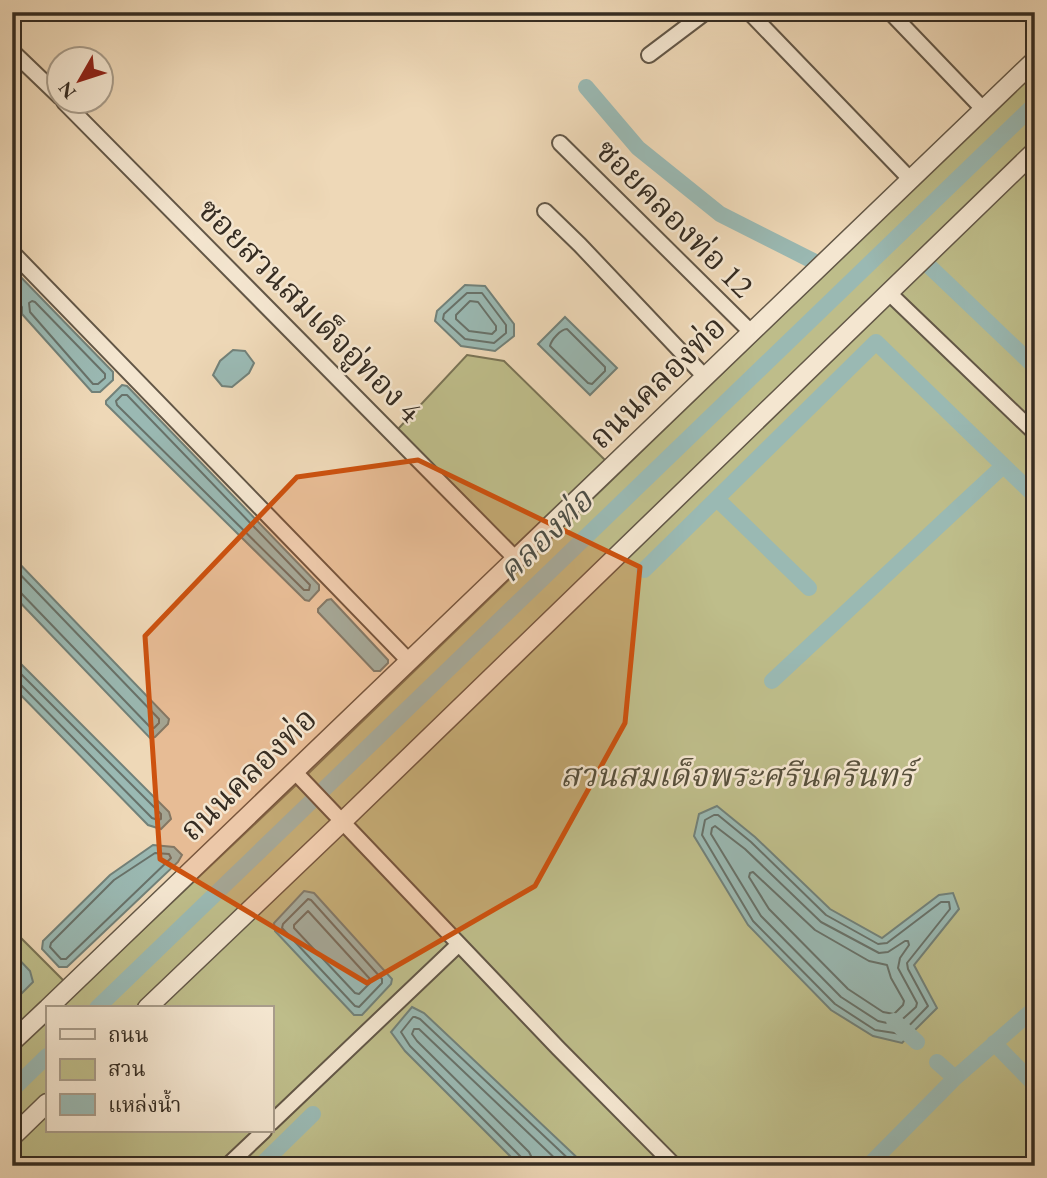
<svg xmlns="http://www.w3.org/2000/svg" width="1047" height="1178" font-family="'EB Garamond','Noto Serif Thai',serif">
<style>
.green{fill:#bebd8a;stroke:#7a7456;stroke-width:2;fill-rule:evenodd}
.water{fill:#9ab9b3;stroke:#728179;stroke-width:2}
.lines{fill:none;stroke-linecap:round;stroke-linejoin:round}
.shore{stroke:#68726a;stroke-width:2}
.canal{stroke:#9ab9b3;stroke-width:16}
.minor-casing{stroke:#635747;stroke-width:18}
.tertiary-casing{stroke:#635747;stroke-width:21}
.minor{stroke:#f4e6d0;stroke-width:14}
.tertiary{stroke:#f4e6d0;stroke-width:18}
.marked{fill:#cd520f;fill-opacity:0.2;stroke:#cd520f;stroke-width:5;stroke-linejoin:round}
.labels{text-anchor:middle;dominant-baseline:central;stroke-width:5;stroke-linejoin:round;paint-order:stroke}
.street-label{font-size:32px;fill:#352c22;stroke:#f4e6d0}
.park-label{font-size:32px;font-style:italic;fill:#57503c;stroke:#f4e6d0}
.water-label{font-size:33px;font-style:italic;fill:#4e4f46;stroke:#f4e6d0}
</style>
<rect width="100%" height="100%" fill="#eed8b7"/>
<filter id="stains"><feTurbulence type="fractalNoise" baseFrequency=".00286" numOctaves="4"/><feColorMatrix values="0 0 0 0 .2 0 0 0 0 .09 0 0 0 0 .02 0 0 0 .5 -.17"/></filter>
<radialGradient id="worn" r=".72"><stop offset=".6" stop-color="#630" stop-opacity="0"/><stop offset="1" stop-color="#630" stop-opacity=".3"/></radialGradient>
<path class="green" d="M1035,71V1166H12V929L76,993L313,769ZM47,1008H271V1131H47Z
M467,355L504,361L605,460L514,547L398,429Z"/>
<path class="water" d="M12,268L113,372V380L100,392H92L22,314V307L12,295Z
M465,285L485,286L514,324V336L495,351L461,346L435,321L437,311Z
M565,317L617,368L590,395L538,344Z
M233,350L245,351L254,363L249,373L232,387L222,386L213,375L220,361Z
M122,385L127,386L319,585V590L309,601L305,600L106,404V401Z
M12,556L169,719L168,724L155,737L150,738L12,594Z
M331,599L388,660V663L380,671H374L318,612V609L327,600Z
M12,655L169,812L171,819L161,829L148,825L12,686Z
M717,806L755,837L830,909L882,938L939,895L953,893L959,909L914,965L937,1008L902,1043L873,1036L831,1010L748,925L694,836L699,814Z
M153,845L174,847L182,855L178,862L67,967H59L42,949L43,941L110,875Z
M304,891L314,893L392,979L391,984L362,1015H354L275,931L274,923Z
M12,952L30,971L33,982L15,1000L12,999Z
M412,1007L424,1013L586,1166H520L405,1051L391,1032Z"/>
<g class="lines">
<path class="shore" d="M467,293H482L506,325V333L494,343L465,339L443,319L444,314Z
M32,301L35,302L105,374V378L98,384H93L30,312L29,303Z
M470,301L478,302L496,326V330L492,334L469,331L456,319V315Z
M567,329L605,367V371L592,384L588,383L550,346C551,340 561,329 567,329Z
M122,395H127L310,585L309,590H304L117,405L116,401Z
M12,566L159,719V723L154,728L150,727L20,592L12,590
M12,665L161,814V819L158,820L152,818L20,684L12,682
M714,815H718L751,842L826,915L878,944L887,943L941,902H949L950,909L907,963L908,969L928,1006L901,1034L875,1030L835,1004L753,921L702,835L705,820Z
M715,826L745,849L821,922L879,953L888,952L905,941H908L909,945L900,958L898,968L917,1003L916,1007L896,1025L878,1021L841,997L761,916L711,834L712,828Z
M155,853L169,854L171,858L66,959H61L50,947L51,943L114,880Z
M753,872L815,930L869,961L887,965L891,978L904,1001L903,1005L894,1014L883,1012L848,989L769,909L749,877L750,873Z
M308,899L311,900L382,979V983L359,1007L355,1006L282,928L283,924Z
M308,911L370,979V983L359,994L355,993L294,928V925Z
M525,1166L522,1158L410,1046L401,1032L413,1017H415L420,1019L576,1166
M533,1166L532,1158L529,1152L417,1041L412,1034L414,1029H419L563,1166"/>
<path class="canal" d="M586,87L638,148L720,214L813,261
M927,264L1035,367
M717,499L809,588
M644,570L876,342L1035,496
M772,681L1003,466
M97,1008L1035,104
M894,1021L917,1042
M994,1043L1035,1085
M937,1062L955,1078
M12,1090L47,1056
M260,1166L313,1114
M868,1166L955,1078L1035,1008"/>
<defs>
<path id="minor" d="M749,12L910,179
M890,12L983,109
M12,51L60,97
M649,55L706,12
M64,102L516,559
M560,143L751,332
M545,211L580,245L705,377
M12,252L409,661
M889,293L1035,433
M294,771L558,1048L675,1166
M271,1123L459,944
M227,1166L264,1131"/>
<path id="tertiary" d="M48,1008L1035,60
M147,1008L342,822L1035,151
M12,1042L47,1009
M12,1137L47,1103"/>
</defs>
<use href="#minor" class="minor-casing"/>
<use href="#tertiary" class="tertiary-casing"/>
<use href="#minor" class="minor"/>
<use href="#tertiary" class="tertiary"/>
</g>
<path class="marked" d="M418,460L640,567L625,723L535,886L367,983L160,859L145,636L297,477Z"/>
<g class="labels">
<g class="street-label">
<text transform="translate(675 218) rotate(45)">ซอยคลองท่อ 12</text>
<text transform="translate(310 310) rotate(45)">ซอยสวนสมเด็จอู่ทอง 4</text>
<text transform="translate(657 382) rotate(-44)">ถนนคลองท่อ</text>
<text transform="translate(248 774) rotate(-44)">ถนนคลองท่อ</text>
</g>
<g class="park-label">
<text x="737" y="775">สวนสมเด็จพระศรีนครินทร์</text>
</g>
<g class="water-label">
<text transform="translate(545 535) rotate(-44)">คลองท่อ</text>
</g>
</g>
<rect width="1047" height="1178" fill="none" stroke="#eed8b7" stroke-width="42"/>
<rect x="14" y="14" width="1019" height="1150" fill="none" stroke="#352c22" stroke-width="3.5"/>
<rect x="21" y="21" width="1005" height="1136" fill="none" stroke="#352c22" stroke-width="2"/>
<rect x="46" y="1006" width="228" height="126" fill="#f4e6d0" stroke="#a89c8a" stroke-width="2"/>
<rect x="60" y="1029" width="35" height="10" fill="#f4e6d0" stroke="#a89c8a" stroke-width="2"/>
<text x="108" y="1042" font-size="21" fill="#352c22">ถนน</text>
<rect x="60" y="1059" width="35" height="21" fill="#bebd8a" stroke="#a89c8a" stroke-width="2"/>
<text x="108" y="1076" font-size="21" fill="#352c22">สวน</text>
<rect x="60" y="1094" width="35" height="21" fill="#9ab9b3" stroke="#a89c8a" stroke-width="2"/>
<text x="108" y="1112" font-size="21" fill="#352c22">แหล่งน้ำ</text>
<g transform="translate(80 80) rotate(231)"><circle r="33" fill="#f4e6d0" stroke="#a89c8a" stroke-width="2"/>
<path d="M0-5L12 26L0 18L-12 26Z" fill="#8f2418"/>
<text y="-10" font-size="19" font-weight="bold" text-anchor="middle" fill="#352c22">N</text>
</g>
<rect width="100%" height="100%" filter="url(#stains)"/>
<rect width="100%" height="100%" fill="url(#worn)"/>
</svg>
